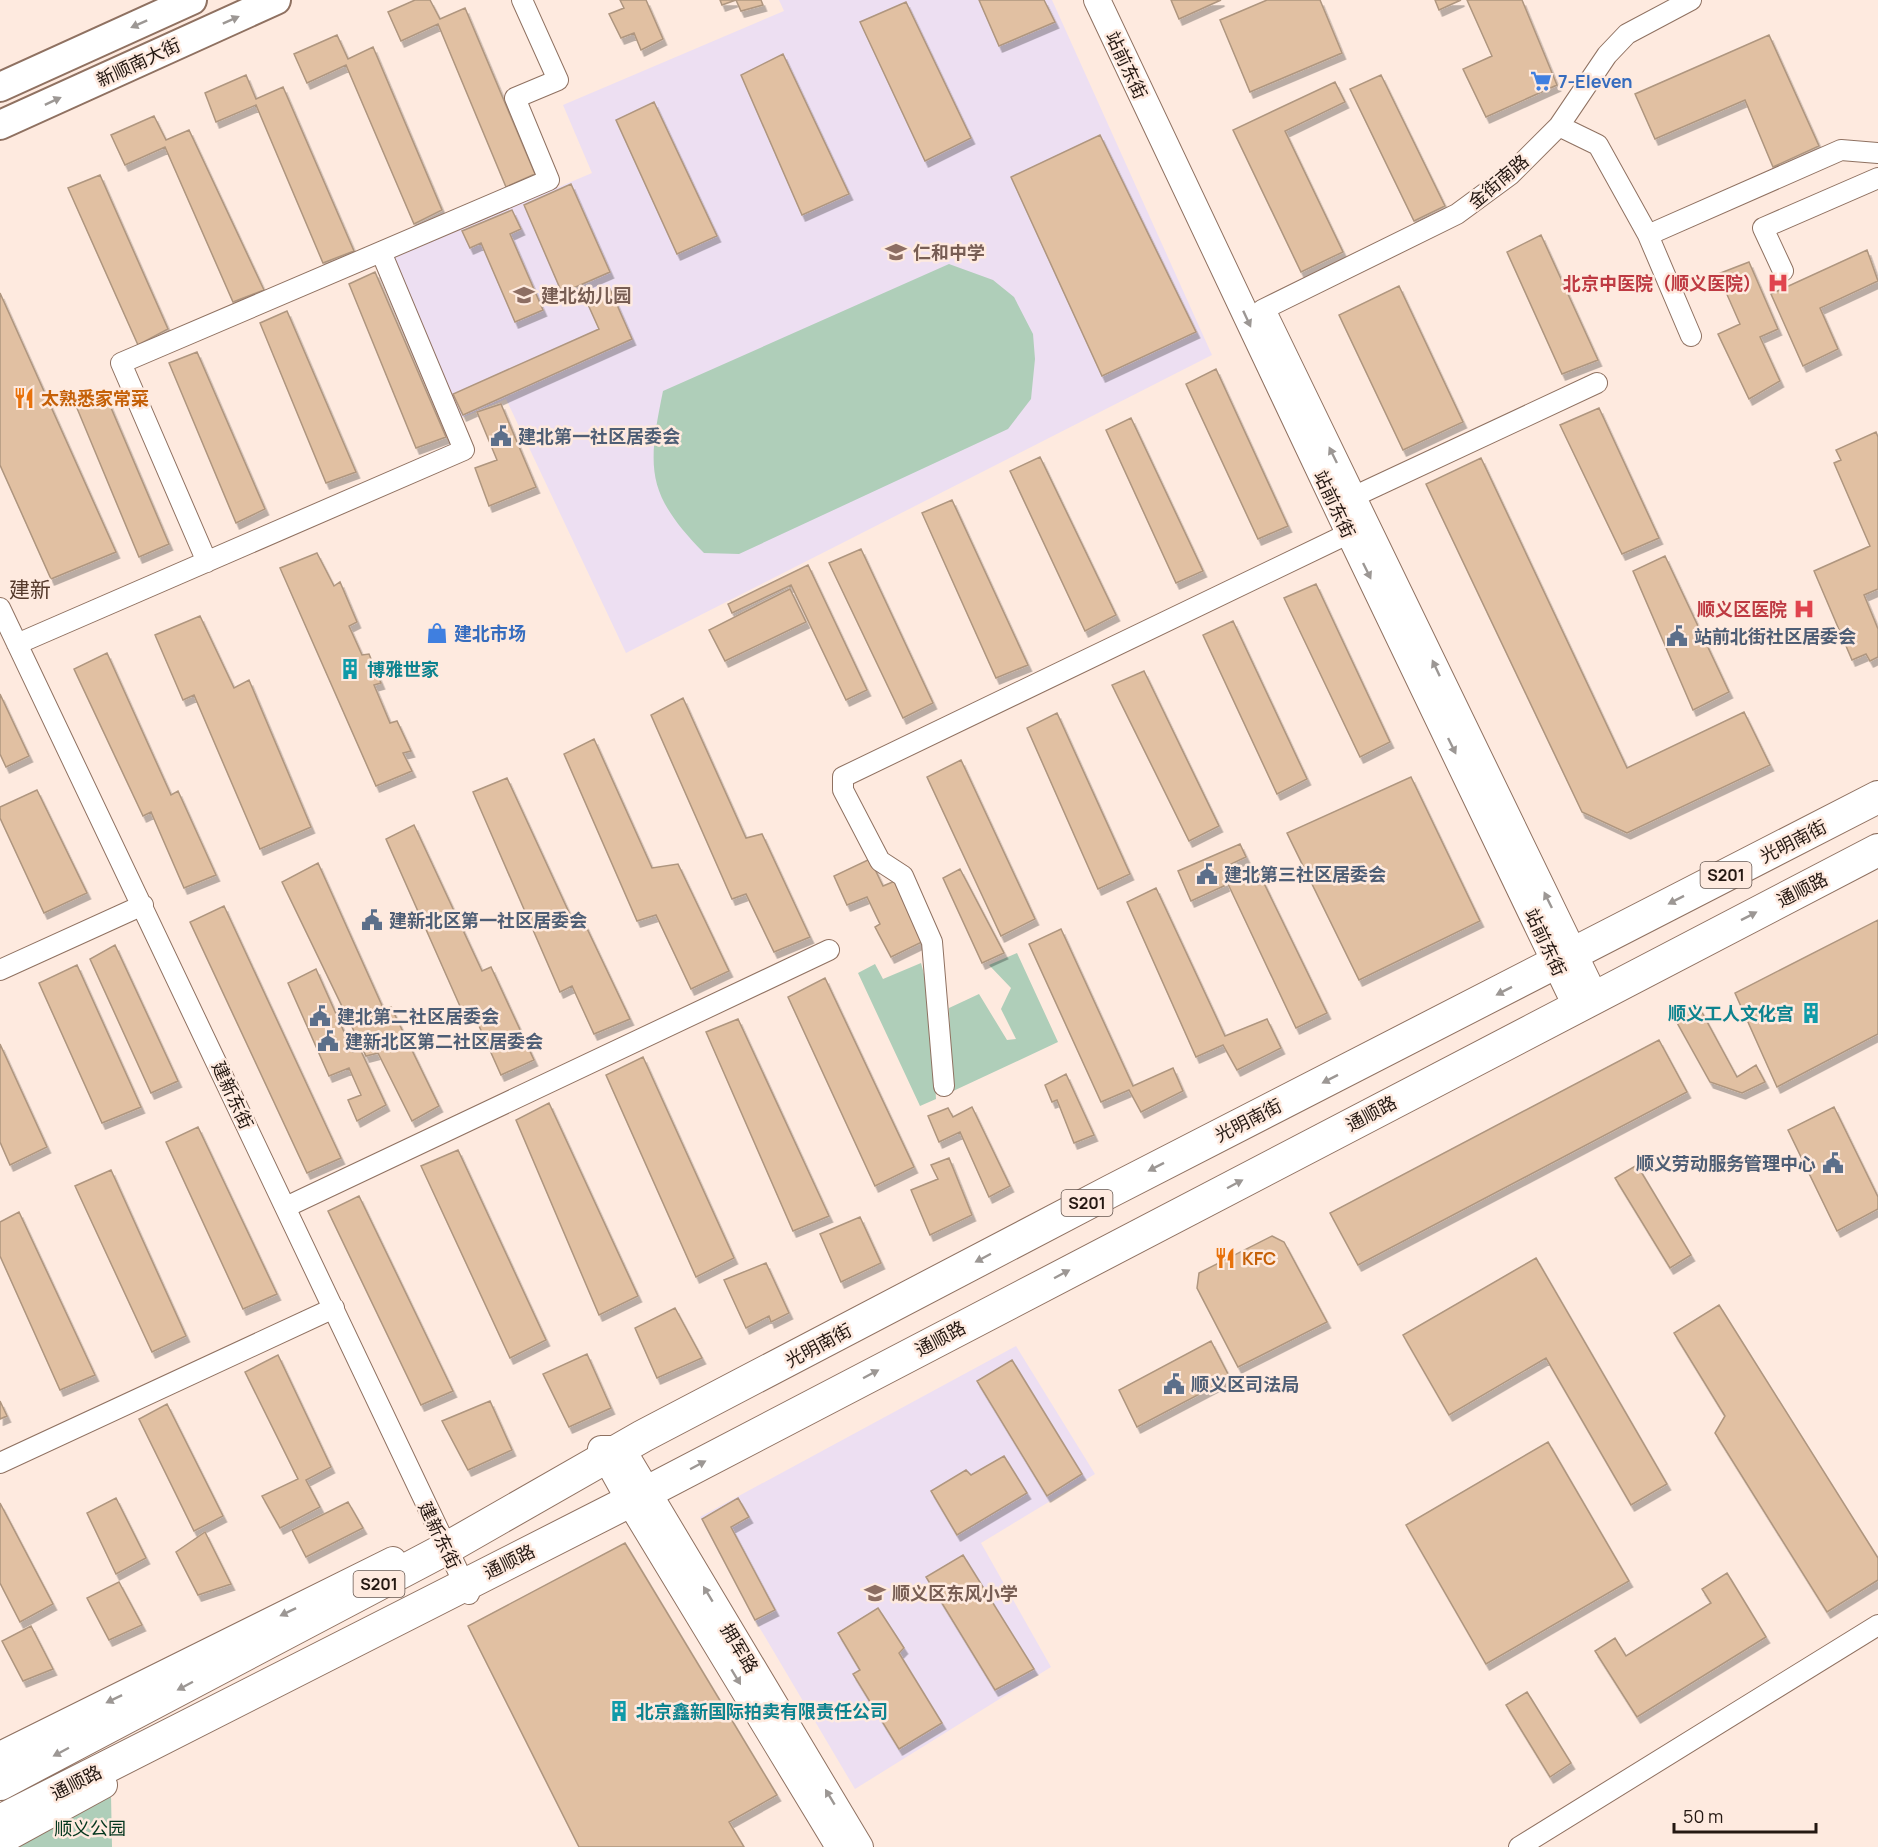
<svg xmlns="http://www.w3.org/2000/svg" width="1878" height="1847" font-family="Manrope,'Noto Sans SC',sans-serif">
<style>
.education{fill:#eddff2}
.green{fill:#afceb9}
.building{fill:#e1c0a2;stroke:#af967f;stroke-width:1.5;filter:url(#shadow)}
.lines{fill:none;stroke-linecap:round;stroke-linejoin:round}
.minor-casing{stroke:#8f7161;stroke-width:22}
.tertiary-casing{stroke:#8f7161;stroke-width:28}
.secondary-casing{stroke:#8f7161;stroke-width:32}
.primary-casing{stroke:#8f7161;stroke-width:34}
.minor{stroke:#fff;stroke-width:20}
.tertiary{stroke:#fff;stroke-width:26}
.secondary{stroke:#fff;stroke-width:28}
.primary{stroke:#fff;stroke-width:32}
.oneway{fill:#9c9794}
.labels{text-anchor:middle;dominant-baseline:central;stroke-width:5;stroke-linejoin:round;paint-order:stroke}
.shield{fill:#feeadf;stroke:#655750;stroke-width:1.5}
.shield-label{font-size:16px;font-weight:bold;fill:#241812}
.street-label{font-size:18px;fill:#241812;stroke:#feeadf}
.shop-label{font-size:18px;font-weight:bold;fill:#366cbe;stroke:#feeadf;text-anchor:start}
.education-label{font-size:18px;font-weight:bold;fill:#785e54;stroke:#feeadf;text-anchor:start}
.health-label{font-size:18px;font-weight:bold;fill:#be3a42;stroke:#feeadf;text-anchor:end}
.food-label{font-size:18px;font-weight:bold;fill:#c56008;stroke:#feeadf;text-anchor:start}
.service-label{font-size:18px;font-weight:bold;fill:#4e5e75;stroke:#feeadf;text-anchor:start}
.culture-label{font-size:18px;font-weight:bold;fill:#0d838f;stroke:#feeadf;text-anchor:start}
.park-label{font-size:18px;fill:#03361d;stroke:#feeadf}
.quarter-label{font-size:21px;fill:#54392b;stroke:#feeadf}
</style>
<defs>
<filter id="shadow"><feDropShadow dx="3.5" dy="6" stdDeviation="0" flood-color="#0004"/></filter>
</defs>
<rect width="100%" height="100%" fill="#feeadf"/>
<path class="education" d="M779,0H1052L1212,355L626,653L506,399L459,419L389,259L592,173L563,105L784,11Z
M1016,1346L1095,1474L981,1543L1051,1667L855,1789L755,1620L700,1517Z"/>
<path class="green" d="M949,264L993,280L1014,297L1033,334L1035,359L1031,399L1008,429L739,554L704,553C646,494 647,469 663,391Z
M1017,953L1058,1042L951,1092L949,1008L979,994L1007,1040L1016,1039L1001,1009L1011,988L989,965Z
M921,963L932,1004L936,1099L920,1106L858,973L875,964L883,979Z
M111,1795L112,1847H13Z"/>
<path class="building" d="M415,0H430L440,19L465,8L535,174L506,187L438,24L401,41L388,12Z
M620,0H646L663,39L641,50L634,33L621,38L609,14L624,8Z
M720,0H736L722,5Z
M736,0H761L763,5L741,11Z
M979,0H1044L1055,22L999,46Z
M1171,0H1221L1179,19Z
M1267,0H1320L1342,53L1250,92L1220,20Z
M1435,0H1461L1439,10Z
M1467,0H1522L1557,85L1486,117L1463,69L1492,56Z
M906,2L971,138L925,161L860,22Z
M337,35L348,59L373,47L442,210L414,224L346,65L307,83L294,54Z
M1769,35L1819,146L1773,167L1745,100L1655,139L1635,94Z
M783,54L849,194L802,215L741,75Z
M246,75L256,99L283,87L354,251L323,263L256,105L216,122L205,93Z
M1381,75L1445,206L1414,221L1350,89Z
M1335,82L1345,102L1285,131L1343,252L1301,272L1233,130Z
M654,102L717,236L677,254L616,120Z
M154,116L166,140L189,130L264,290L233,302L165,147L125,165L111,135Z
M1100,135L1196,332L1102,376L1011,177Z
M100,175L168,329L138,345L68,188Z
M571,184L610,272L562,293L524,205Z
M512,210L521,229L510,234L543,310L515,322L481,243L470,248L462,231Z
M1541,235L1598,360L1562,374L1507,252Z
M1867,250L1878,281L1820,308L1838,349L1803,366L1771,294Z
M1749,262L1778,329L1760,337L1780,381L1749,399L1718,334L1740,324L1718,274Z
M375,272L446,437L416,448L349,284Z
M1399,286L1463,422L1403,450L1339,315Z
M610,289L632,339L463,415L453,394L599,329L586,300Z
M0,293L116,552L51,579L0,465Z
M287,311L356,472L326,483L260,323Z
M197,352L265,509L236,523L169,363Z
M1216,369L1288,526L1258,539L1186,384Z
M103,389L169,544L139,557L74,401Z
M501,404L536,487L489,506L475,468L497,460L477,412Z
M1599,408L1659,538L1622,554L1560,425Z
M1131,418L1203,571L1176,583L1106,430Z
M1876,432L1878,437V589L1864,595L1878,629V657L1870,661L1866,654L1852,660L1814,571L1870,546L1834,463L1841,460L1836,450Z
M1040,457L1116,615L1085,631L1010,471Z
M1481,458L1627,768L1744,712L1770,765L1627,833L1582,812L1426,484Z
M952,500L1028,665L996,678L922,513Z
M861,549L933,703L903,718L829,563Z
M317,553L334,586L340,582L357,622L349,626L362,655L369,654L381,683L374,685L390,723L397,721L411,751L403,753L412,771L376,786L280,568Z
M1665,556L1729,692L1693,710L1633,571Z
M808,565L867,690L846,700L791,585L732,613L728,604Z
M1316,584L1390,742L1360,757L1284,598Z
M790,589L806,622L725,661L709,630Z
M200,616L234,688L249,680L311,827L260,849L194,695L183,700L155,635Z
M1233,621L1307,779L1277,794L1203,635Z
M107,653L171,795L178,791L216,875L184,888L151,812L143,816L74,669Z
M1144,671L1219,826L1189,841L1112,685Z
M0,694L29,756L6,767L0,754Z
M683,698L746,838L762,834L810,937L774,952L746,894L732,899L651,715Z
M1057,713L1130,874L1098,889L1027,728Z
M594,739L652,868L678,864L729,971L691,989L656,915L637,921L564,754Z
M961,760L1035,919L1001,936L927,777Z
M1411,777L1480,921L1359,980L1287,833Z
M507,778L572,919L582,918L630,1019L594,1034L572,986L560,992L473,792Z
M37,790L87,893L44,913L0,818V807Z
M414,825L482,971L491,967L534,1060L501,1075L471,1008L463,1013L386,839Z
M1240,844L1246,857L1231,864L1237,876L1225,881L1226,885L1191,901L1178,871Z
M870,859L883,886L895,881L924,941L891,957L875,927L880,924L867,897L847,905L834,876Z
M318,863L384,1010L391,1007L439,1106L412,1121L378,1053L366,1056L282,882Z
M960,869L1004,953L982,963L943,878Z
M1258,871L1327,1013L1296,1028L1228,884Z
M1156,888L1225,1036L1267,1019L1281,1048L1237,1070L1223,1045L1196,1057L1127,902Z
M224,906L341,1158L307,1173L190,922Z
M1878,920V1034L1777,1087L1735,993Z
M1061,929L1133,1086L1173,1068L1183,1091L1141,1112L1129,1090L1101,1102L1029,944Z
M115,945L178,1081L151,1093L90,959Z
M77,965L141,1107L102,1123L39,983Z
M316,969L353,1052L360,1049L386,1105L357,1121L348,1100L361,1095L349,1068L329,1076L288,983Z
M825,978L914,1167L875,1186L788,997Z
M1698,1005L1737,1077L1756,1065L1765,1082L1742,1093L1710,1082L1675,1019Z
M738,1019L829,1216L793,1231L706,1032Z
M1659,1040L1687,1092L1358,1265L1330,1213Z
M0,1044L47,1147L10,1165L0,1142Z
M643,1057L734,1258L696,1277L606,1075Z
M1066,1074L1094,1135L1074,1143L1057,1100L1052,1102L1045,1085Z
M549,1103L638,1296L599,1315L516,1120Z
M972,1107L1010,1186L989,1197L960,1132L939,1142L928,1116L948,1108L953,1117Z
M1834,1107L1878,1197V1209L1837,1231L1788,1130Z
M198,1127L277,1294L243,1309L166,1142Z
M458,1150L546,1340L510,1358L421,1166Z
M949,1158L972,1215L930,1235L911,1190L938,1179L931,1165Z
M1637,1165L1691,1255L1670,1268L1615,1178Z
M111,1170L186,1336L152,1352L75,1186Z
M359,1196L453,1391L421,1405L328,1211Z
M19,1212L95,1375L60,1390L0,1256V1222Z
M860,1217L881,1263L841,1282L820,1234Z
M1272,1236L1284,1242L1327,1322L1238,1367L1197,1288L1199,1273Z
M1536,1258L1667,1484L1631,1505L1546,1358L1449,1415L1403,1335Z
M766,1263L789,1313L771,1322L769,1316L746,1328L724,1280Z
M1719,1305L1878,1558V1580L1827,1612L1715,1433L1725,1416L1674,1333Z
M675,1308L702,1358L657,1378L635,1328Z
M1211,1341L1230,1378L1137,1427L1119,1390Z
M587,1354L611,1408L569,1427L543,1374Z
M278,1355L331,1467L306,1480L320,1507L280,1528L262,1496L298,1479L245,1372Z
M1012,1360L1082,1474L1047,1496L977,1381Z
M0,1401L7,1416L0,1419Z
M490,1401L512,1450L468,1470L442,1421Z
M167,1404L223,1516L194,1531L139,1419Z
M1548,1442L1629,1581L1486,1664L1406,1525Z
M1004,1456L1027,1493L957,1535L931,1491L966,1470L971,1475Z
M116,1498L146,1558L116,1574L87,1513Z
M738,1498L749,1517L731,1527L775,1610L755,1620L702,1519Z
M348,1502L363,1528L306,1557L292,1530Z
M0,1503L53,1604L20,1622L0,1583Z
M205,1532L231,1584L198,1595L176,1552Z
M625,1543L777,1795L729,1822L744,1847H579L468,1626Z
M963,1555L1034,1669L995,1690L926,1577Z
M1727,1573L1766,1637L1637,1717L1595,1651L1615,1638L1626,1656L1711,1603L1702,1589Z
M119,1582L142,1625L109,1640L87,1598Z
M878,1608L904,1648L899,1653L942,1723L899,1749L853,1674L860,1670L838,1633Z
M31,1626L53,1669L23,1681L2,1641Z
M1527,1692L1571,1763L1550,1777L1506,1705Z"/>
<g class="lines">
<defs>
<path id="minor" d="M1559,126L1598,145L1648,235L1691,336
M1648,235L1841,150L1878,153
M1783,271L1763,228L1878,178
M1262,310L1457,214L1510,175L1559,126L1607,55L1627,34L1691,0
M1353,497L1597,383
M207,562L121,363L549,180L515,98L558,80L522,0
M0,608L469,1594
M17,644L464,450L381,252
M0,970L143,905
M944,1086L932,942L903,876L880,861L843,790V777L1360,528
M286,1207L829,950
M0,1463L334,1308
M1519,1847L1878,1625"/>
<path id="tertiary" d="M1097,0L1349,533L1576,1006
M1264,314L1595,997
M601,1449L637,1514L839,1847
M603,1449H622L860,1847
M0,1755L393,1560
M0,1842L104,1785"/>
<path id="secondary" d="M0,87L192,0
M0,125L276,0"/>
<path id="primary" d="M0,1784L447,1548L643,1436L1111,1191L1878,797
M0,1821L630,1501L1878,850"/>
</defs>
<use href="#minor" class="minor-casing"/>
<use href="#tertiary" class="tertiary-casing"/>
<use href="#secondary" class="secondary-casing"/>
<use href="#primary" class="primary-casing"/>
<use href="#minor" class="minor"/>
<use href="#tertiary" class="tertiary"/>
<use href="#secondary" class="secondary"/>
<use href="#primary" class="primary"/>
</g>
<defs><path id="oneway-solid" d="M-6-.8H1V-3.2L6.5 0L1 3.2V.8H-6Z" transform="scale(1.5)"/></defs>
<g class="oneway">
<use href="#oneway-solid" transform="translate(231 20) rotate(-24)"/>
<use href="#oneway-solid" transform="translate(139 24) rotate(156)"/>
<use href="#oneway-solid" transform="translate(53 101) rotate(-25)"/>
<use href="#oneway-solid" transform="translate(1247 319) rotate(65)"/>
<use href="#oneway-solid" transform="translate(1333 455) rotate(-116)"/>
<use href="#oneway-solid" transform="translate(1367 571) rotate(64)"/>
<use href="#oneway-solid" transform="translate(1436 668) rotate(-115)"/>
<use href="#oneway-solid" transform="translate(1452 746) rotate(64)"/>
<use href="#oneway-solid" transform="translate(1548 900) rotate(-116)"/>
<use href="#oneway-solid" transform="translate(1676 900) rotate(153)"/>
<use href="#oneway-solid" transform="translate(1749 916) rotate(-27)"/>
<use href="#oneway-solid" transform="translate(1504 991) rotate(153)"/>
<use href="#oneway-solid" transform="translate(1330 1079) rotate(153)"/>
<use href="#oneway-solid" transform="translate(1156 1167) rotate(153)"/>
<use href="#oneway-solid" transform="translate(1235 1184) rotate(-28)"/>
<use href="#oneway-solid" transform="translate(983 1258) rotate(152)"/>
<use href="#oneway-solid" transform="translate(1062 1274) rotate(-28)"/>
<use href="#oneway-solid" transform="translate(871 1374) rotate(-28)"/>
<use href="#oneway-solid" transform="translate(698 1465) rotate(-28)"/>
<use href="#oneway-solid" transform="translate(708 1594) rotate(-121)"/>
<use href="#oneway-solid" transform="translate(288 1612) rotate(154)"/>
<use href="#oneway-solid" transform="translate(736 1677) rotate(59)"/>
<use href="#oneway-solid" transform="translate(185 1686) rotate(152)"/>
<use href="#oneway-solid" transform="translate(114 1699) rotate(154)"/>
<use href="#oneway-solid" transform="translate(61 1752) rotate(152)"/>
<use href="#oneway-solid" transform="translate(830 1797) rotate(-121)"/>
</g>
<defs>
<symbol id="supermarket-bare" viewBox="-9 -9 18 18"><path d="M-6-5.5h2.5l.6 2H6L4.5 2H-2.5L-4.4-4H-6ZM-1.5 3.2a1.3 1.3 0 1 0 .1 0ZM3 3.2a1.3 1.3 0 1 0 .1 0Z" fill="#3f7fe0" stroke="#feeadf" stroke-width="2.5" paint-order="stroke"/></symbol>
<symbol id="school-bare" viewBox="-9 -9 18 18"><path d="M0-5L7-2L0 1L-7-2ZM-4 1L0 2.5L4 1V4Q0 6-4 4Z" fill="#8d6e63" stroke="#feeadf" stroke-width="2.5" paint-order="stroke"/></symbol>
<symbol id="hospital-bare" viewBox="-9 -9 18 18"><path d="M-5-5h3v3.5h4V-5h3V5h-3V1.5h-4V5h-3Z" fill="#e0444e" stroke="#feeadf" stroke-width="2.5" paint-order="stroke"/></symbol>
<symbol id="restaurant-bare" viewBox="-9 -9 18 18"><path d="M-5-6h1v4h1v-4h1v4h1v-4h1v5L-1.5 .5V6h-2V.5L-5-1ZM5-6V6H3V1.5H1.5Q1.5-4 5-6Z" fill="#e8710a" stroke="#feeadf" stroke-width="2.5" paint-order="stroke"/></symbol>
<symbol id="civic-bare" viewBox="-9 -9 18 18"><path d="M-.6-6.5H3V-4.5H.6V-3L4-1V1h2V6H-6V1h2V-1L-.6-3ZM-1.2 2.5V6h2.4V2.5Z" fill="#5c6f8a" stroke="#feeadf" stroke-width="2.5" paint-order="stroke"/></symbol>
<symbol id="shop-bare" viewBox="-9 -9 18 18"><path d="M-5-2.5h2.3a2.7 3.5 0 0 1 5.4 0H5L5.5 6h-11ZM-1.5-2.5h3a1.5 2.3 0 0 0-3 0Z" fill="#3f7fe0" stroke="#feeadf" stroke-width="2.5" paint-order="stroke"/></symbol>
<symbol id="building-bare" viewBox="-9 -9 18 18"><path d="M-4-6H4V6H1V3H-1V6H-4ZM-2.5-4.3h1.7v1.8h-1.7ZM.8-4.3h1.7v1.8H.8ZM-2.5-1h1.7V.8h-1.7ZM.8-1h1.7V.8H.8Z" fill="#0f9aa8" stroke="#feeadf" stroke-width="2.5" paint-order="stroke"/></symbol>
</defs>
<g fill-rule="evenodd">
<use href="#supermarket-bare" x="1526" y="66" width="30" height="30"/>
<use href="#school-bare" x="881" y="237" width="30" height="30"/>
<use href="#hospital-bare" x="1763" y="268" width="30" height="30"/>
<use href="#school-bare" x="509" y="280" width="30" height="30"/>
<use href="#restaurant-bare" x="9" y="383" width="30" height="30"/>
<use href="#civic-bare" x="486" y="421" width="30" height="30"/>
<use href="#hospital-bare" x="1789" y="594" width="30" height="30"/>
<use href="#shop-bare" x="422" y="618" width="30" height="30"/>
<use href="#civic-bare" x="1662" y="621" width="30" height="30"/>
<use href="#building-bare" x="335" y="654" width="30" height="30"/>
<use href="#civic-bare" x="1192" y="859" width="30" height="30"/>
<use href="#civic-bare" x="357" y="905" width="30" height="30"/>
<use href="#building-bare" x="1796" y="998" width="30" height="30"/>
<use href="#civic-bare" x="305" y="1001" width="30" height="30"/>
<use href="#civic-bare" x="313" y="1026" width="30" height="30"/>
<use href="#civic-bare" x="1818" y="1148" width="30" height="30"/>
<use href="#restaurant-bare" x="1210" y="1243" width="30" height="30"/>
<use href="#civic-bare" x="1159" y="1369" width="30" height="30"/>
<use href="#school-bare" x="860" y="1578" width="30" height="30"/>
<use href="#building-bare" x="604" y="1696" width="30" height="30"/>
</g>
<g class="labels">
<g class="shield">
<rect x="1700.5" y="862" width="51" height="26" rx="4.5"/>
<rect x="1061.5" y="1190" width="51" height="26" rx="4.5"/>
<rect x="353.5" y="1571" width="51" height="26" rx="4.5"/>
</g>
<g class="shield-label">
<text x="1726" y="875">S201</text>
<text x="1087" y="1203">S201</text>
<text x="379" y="1584">S201</text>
</g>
<g class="street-label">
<text transform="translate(138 62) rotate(-25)">新顺南大街</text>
<text transform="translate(1127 65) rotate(65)">站前东街</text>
<text transform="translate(1498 181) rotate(-40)">金街南路</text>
<text transform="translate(1335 504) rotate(65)">站前东街</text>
<text transform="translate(1793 841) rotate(-27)">光明南街</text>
<text transform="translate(1802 889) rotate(-27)">通顺路</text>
<text transform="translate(1546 942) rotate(65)">站前东街</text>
<text transform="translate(233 1095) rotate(65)">建新东街</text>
<text transform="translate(1371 1113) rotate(-28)">通顺路</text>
<text transform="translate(1248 1120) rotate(-27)">光明南街</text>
<text transform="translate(940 1338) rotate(-28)">通顺路</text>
<text transform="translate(818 1345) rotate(-28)">光明南街</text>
<text transform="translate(440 1535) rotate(64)">建新东街</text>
<text transform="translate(509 1561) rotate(-26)">通顺路</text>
<text transform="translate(740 1648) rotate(59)">拥军路</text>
<text transform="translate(76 1782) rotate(-27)">通顺路</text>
</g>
<g class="shop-label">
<text x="1558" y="81">7-Eleven</text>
<text x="454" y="633">建北市场</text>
</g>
<g class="education-label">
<text x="913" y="252">仁和中学</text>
<text x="541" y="295">建北幼儿园</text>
<text x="892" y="1593">顺义区东风小学</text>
</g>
<g class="health-label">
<text x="1761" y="283">北京中医院（顺义医院）</text>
<text x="1787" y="609">顺义区医院</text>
</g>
<g class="food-label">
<text x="41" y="398">太熟悉家常菜</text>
<text x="1242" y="1258">KFC</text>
</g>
<g class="service-label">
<text x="518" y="436">建北第一社区居委会</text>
<text x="1694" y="636">站前北街社区居委会</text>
<text x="1224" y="874">建北第三社区居委会</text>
<text x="389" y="920">建新北区第一社区居委会</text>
<text x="337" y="1016">建北第二社区居委会</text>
<text x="345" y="1041">建新北区第二社区居委会</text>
<text x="1816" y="1163" text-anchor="end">顺义劳动服务管理中心</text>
<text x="1191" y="1384">顺义区司法局</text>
</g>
<g class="culture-label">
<text x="367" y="669">博雅世家</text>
<text x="1794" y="1013" text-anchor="end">顺义工人文化宫</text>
<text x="636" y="1711">北京鑫新国际拍卖有限责任公司</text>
</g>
<g class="park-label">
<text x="90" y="1828">顺义公园</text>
</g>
<g class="quarter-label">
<text x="30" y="589">建新</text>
</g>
</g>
<path d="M1674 1823v9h142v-9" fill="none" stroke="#241812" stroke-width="3"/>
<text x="1683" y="1823" font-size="18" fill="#241812" stroke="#feeadf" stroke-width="4.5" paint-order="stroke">50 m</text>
</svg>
